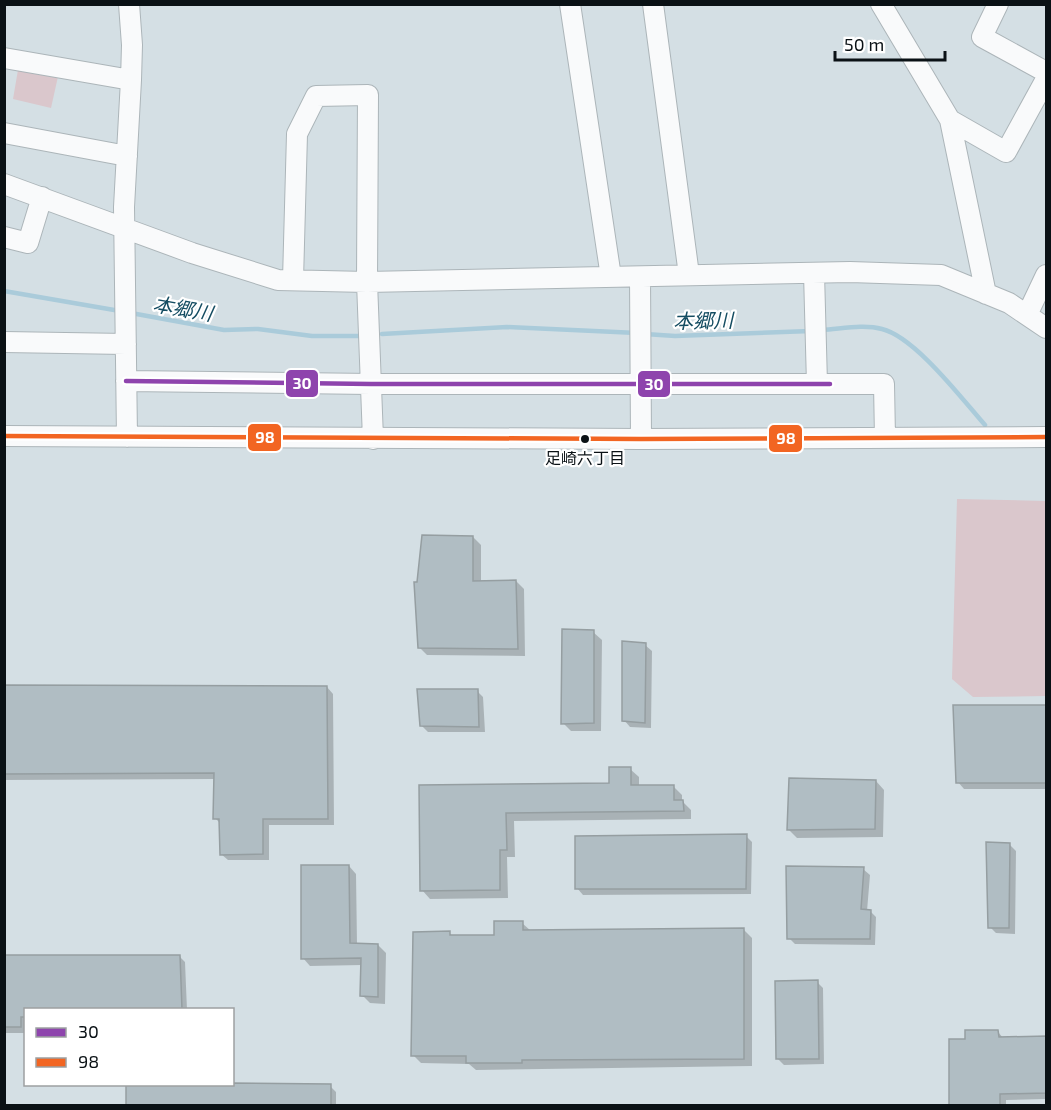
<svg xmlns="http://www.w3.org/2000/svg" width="1051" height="1110" font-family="'Exo 2','Noto Sans JP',sans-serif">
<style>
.green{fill:#dac7cc}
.shadow{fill:#0003}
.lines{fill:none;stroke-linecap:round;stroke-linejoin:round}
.stream{stroke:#aacbda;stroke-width:4.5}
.building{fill:#b0bdc3;stroke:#959ea1;stroke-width:1.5}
.minor-casing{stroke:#acb5b9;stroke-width:22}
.minor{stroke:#f9fafb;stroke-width:20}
.bus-1-casing{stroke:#fff;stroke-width:9}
.bus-2-casing{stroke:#fff;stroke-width:9}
.bus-1{stroke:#8e44ad;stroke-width:4.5}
.bus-2{stroke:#f26522;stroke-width:4.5}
.bus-dot{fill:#0a1115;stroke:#fff;stroke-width:2}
.labels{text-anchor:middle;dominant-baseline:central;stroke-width:4.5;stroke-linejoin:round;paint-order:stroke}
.bus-label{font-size:16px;fill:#0a1115;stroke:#fff}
.water-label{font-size:20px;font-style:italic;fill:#154d62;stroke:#fff}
.line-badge{stroke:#fff;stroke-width:2}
.badge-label{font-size:16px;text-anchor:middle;font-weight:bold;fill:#fff}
</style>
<rect width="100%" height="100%" fill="#d4dfe4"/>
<path class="green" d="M19,64L59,72L51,108L13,99Z
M957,499L1046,501V696L973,697L952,679Z"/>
<path class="shadow" d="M473,537L481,545V582L516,581L524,589L525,656L427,655L419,647Z
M593,632L602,640L601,731H571L563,723Z
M645,645L652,651L651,728L630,727L624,720Z
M4,687H327L333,694L334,825H269V860H228L221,854V824L215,818V779L4,780Z
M477,691L483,697L485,732H428L422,726Z
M1046,707V789H964L958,782Z
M630,769L639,777V787L673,786L682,795V801L691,810V819L514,821L515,857H507L508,898L430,899L422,890L421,787L610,785Z
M876,781L884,790L883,837L797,838L789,830Z
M746,836L752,842L751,894L583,895L577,888Z
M1009,844L1016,851L1015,934L996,933L990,927Z
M349,866L356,874L357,944L378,945L386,953L385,1004L370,1003L362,995V965L310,966L303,958Z
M863,869L870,875L867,911H870L876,917L875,945L795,944L789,938Z
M522,923L531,931L744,930L752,938V1066L476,1070L469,1064L421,1063L413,1055L449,933L453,936H495Z
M179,956L185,962L187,1010H26V1033H4V957Z
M817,982L823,988L824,1064L784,1065L778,1059Z
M998,1032L1004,1039L1046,1038V1099L1006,1100V1106H951L966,1040Z
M330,1086L336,1092V1106H128Z"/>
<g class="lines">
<path class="stream" d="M4,291L120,311
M131,313L224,330L258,329L312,336H358
M822,330C841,329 863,324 882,329C915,337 962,399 985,425
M382,334L507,327L637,333
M645,334L675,336L811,331"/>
</g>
<path class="building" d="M422,535L473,536V581L516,580L518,649L418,648L414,582H417Z
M562,629L594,630V723L561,724Z
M622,641L646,643L645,723L622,721Z
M4,685L327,686L328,819H263V854L220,855L219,819H213L214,773L4,774Z
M417,689H478L479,727L420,726Z
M953,705H1047V783H956Z
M609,767H631V785H674V800H683L684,811L506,813L507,850H500V890L420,891L419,785L609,783Z
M789,778L876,780L875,829L787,830Z
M747,834L746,889H575V836Z
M986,842L1010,843L1009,928H988Z
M301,865H349L350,943L378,944V997L360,996L361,958L301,959Z
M786,866L864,867L861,909L871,910L870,939H787Z
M494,921H523V930L744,928V1059L522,1060V1063H466V1056H411L413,932L450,931V935H494Z
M4,955H180L182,1010H26V1017H21V1027H4Z
M818,980L819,1059H776L775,981Z
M965,1030H998L999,1037L1047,1036V1093L1000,1094V1106H949V1039H965Z
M232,1083L331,1084V1106H126V1084H232Z"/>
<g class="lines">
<defs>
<path id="minor" d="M570,4L611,277
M653,4L689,275
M881,4L950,120L986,294
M998,4L982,37L1046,72
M4,58L131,80
M950,120L1006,152L1046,79
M4,133L127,156
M4,184L192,253L278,280L367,282L850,272L941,275L1009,303L1046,328
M4,237L28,243L42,197
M814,273L817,384
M640,277L641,439
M293,280L297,134L316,96L368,95L367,282L373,439
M1027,315L1046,275
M4,342L126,344
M126,381L371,384H884L885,438
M4,436L641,439L1046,437
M127,437L124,207L131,80L132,45L129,4"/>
</defs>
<use href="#minor" class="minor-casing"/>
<use href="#minor" class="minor"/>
<defs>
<path id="bus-1" d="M126,381L371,384H830"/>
<path id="bus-2" d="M4,436L641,439L1046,437"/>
</defs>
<use href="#bus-1" class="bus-1-casing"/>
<use href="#bus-2" class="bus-2-casing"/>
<use href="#bus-1" class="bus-1"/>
<use href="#bus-2" class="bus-2"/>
</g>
<circle class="bus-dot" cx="585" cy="439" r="5"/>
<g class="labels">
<g class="bus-label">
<text x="585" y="457">足崎六丁目</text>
</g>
<g class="water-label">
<text transform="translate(183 308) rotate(10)">本郷川</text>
<text transform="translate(703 320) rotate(-1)">本郷川</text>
</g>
</g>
<g class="line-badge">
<rect x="285" y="369" width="34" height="29" rx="6" fill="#8e44ad"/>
<rect x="637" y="370" width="34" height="28" rx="6" fill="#8e44ad"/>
<rect x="247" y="423" width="35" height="29" rx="6" fill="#f26522"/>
<rect x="768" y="424" width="35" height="29" rx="6" fill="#f26522"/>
</g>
<g class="badge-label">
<text x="302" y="389">30</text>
<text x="654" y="390">30</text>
<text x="265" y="443">98</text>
<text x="786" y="444">98</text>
</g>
<rect width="1051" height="1110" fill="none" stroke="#0a1115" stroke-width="12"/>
<rect x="24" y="1008" width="210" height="78" fill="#ffffff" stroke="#9da0a1" stroke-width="1.5"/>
<rect x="36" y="1028" width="30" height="9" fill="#8e44ad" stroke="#9da0a1" stroke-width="1.5"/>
<text x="78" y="1038" font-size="18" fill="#0a1115">30</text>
<rect x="36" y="1058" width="30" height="9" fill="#f26522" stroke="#9da0a1" stroke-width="1.5"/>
<text x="78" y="1068" font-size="18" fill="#0a1115">98</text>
<path d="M835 51v9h110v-9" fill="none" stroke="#0a1115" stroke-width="3"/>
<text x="844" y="51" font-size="18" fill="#0a1115" stroke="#ffffff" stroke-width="4.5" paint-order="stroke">50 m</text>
</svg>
